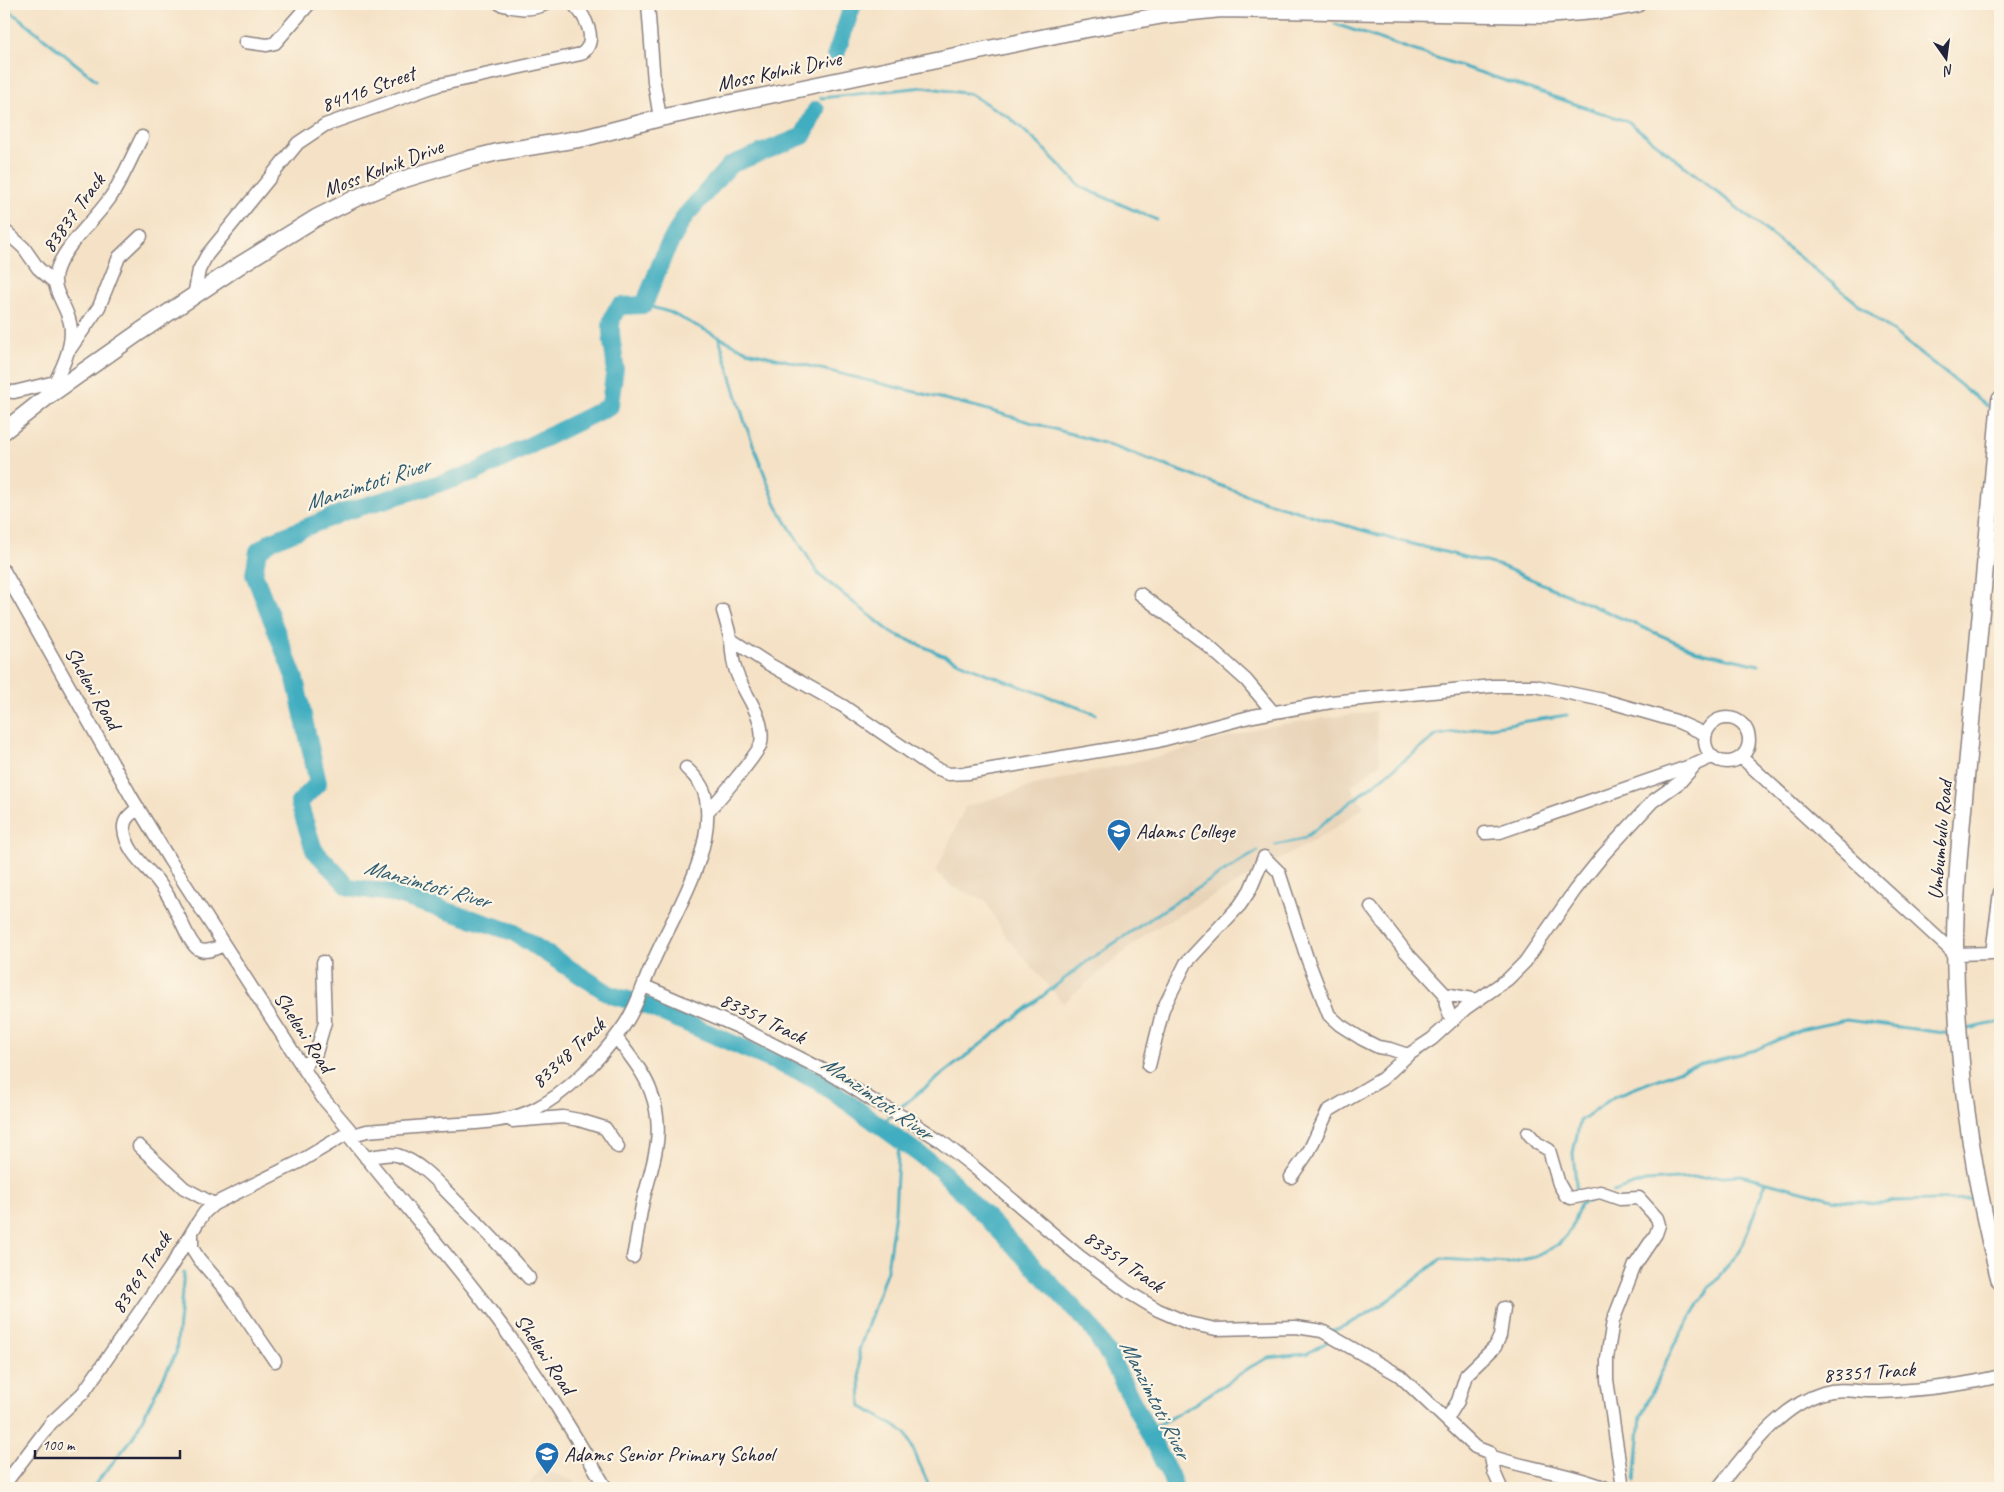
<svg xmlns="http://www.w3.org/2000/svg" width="2004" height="1492" font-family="Caveat,sans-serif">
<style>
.built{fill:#e8d3b7}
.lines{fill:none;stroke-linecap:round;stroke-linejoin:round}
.stream{stroke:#41adc0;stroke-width:3}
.river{stroke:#41adc0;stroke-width:18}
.minor-casing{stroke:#8c8280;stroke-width:15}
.major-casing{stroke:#8c8280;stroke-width:19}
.minor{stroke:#fff;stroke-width:12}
.major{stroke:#fff;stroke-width:16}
.labels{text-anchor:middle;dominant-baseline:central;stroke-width:4.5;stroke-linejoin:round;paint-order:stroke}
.street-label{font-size:21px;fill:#22223b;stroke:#fcf5e5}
.poi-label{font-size:21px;fill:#22223b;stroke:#fcf5e5;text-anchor:start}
.water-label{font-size:22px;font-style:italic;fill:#2e5a70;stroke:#fcf5e5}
</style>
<rect width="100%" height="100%" fill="#fcf5e5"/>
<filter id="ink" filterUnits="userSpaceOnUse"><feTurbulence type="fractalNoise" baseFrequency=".02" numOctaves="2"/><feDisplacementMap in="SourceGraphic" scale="10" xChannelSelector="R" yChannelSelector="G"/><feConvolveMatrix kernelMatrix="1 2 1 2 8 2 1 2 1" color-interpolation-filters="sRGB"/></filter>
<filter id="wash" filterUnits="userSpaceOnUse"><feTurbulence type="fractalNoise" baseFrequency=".0096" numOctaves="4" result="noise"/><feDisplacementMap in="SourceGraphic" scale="20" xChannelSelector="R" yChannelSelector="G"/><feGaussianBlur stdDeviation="1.12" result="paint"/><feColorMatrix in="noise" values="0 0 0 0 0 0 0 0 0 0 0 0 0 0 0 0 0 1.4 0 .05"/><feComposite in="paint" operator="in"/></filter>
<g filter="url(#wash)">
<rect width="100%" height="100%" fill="#f5e2c6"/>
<path class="built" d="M1375,711L1380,763L1351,786L1364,807L1329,832L1147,933L1063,1003L1006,937L985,900L952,887L936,872L965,807L1039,784L1161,756L1264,727Z
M541,1468L573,1481L577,1488H527Z"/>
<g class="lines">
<path class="stream" d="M4,6L96,80
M1335,24L1629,122L1987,406
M821,98L924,87L970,94L1010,118L1039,144L1081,187L1157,220
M644,305L669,312L747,351L981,408L1106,444L1263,501L1392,539L1501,566L1697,651L1759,665
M719,338L745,423L777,507L819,575L892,633L987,674L1096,714
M1276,845L1303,839L1437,735L1567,715
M1967,1029L2000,1022
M898,1109L1086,962L1186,895L1258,851
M879,1125L892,1115
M899,1139L895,1212L887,1270L859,1350L861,1406L906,1433L930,1488
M1613,1192L1646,1181L1741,1175L1832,1199L1881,1204L1895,1201L1975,1199
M1577,1194L1573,1153L1580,1121L1615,1096L1686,1068L1755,1050L1800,1030L1846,1020L1951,1034
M1991,1199L2000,1203
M1330,1331C1368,1320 1410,1283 1441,1259L1508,1263L1535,1257L1559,1244L1571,1230L1580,1204L1599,1198
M1148,1431L1196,1403L1252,1366L1268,1358L1306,1354L1327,1342
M1635,1482L1641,1416L1674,1345L1709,1288L1740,1251L1766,1182
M92,1488L132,1439L176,1353L184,1272"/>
<path class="river" d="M836,54L853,4
M816,110L803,136L730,165L685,216L666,250L644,305L620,306C603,322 615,347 615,367C614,380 611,393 610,406L474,473L344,512L272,541L258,551L254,574L295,679L318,783L299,803L314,850L349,887L391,893L513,932L611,995L642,1004L817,1080L941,1170L1089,1324L1111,1359L1170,1475L1175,1488"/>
</g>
</g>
<g filter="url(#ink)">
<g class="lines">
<defs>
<path id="minor" d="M500,4C517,9 530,11 546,4
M648,4L654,82L660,118
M245,42L267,45L275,43L309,4
M4,230L24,248L38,268L54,282
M194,296L199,270L207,255L298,143L325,125L438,85L581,54C600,42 585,15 573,4
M70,349L99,307L119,257L141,236
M4,391L14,392L55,382
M48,395C59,375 75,346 70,323C66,303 49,289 57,269C66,244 94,221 110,198C123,179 131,158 142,137
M4,571L132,798L169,859L322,1097L351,1131L349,1136C395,1195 445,1250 490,1310C533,1366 570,1427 606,1488
M1140,594L1207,645L1246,680L1273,712
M730,639L767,663L843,706L935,769L949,774L968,773L1158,741L1253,716L1331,702L1493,686H1535L1603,700L1676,721L1705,734
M1705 740a22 22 0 1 1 44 0a22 22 0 1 1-44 0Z
M1741,757L1955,954L1992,953L2000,892
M138,808C131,814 123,819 124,829C126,851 144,865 157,880C165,890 172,902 177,913C182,922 190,944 198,949C206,954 216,948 224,945
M707,812C716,803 759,753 761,743C766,715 741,692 735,668C732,659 732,650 731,641C729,631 726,621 723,611
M1485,833L1500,832L1696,764
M1371,907L1405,951L1445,994L1478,1000
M644,986L743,1029L831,1074L875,1102L907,1119L941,1141L975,1168L1079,1256L1128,1292L1158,1310L1188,1323L1216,1329L1296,1327L1322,1331L1399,1375L1475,1447L1490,1453V1456C1528,1469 1569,1473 1606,1488
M1445,994L1446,1005L1452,1021
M616,1037C628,1054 644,1072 651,1092C666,1132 653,1162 643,1201C639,1219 637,1239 633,1257
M1149,1066L1163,1009L1186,963L1240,905L1250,890L1264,857L1279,872L1307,958L1329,1015L1340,1025L1362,1039L1378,1047L1390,1049L1408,1055
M303,1068L316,1053L325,1022L323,962
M512,1121L563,1117L579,1120L605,1128L618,1147
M1528,1133L1537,1143L1549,1150L1559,1184L1566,1196L1571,1198L1600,1192L1620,1199L1639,1198L1657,1218L1659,1225L1656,1234L1635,1265L1613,1321L1607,1358V1380L1623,1488
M349,1136L367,1131C391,1129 415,1127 439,1125C471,1123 505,1124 535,1109C567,1093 600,1059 621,1030C638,1007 644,980 656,955C676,911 715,850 706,799C704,786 695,776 686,768
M139,1146L184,1188L214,1204
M366,1158C376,1156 387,1153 397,1155C423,1163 441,1187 460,1205C484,1229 507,1253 529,1278
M1291,1177L1309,1151L1328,1111L1382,1079L1408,1055L1432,1039L1466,1008L1508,979L1525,962L1575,890L1604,854L1653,801L1680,782L1696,764L1712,757
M192,1232V1248L199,1259L229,1294L275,1361
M1447,1419L1458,1401L1466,1375L1495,1347L1500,1336L1504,1308
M1490,1453L1494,1472L1501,1488
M4,1485L51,1423L83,1393L172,1265L198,1222L205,1212L214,1204L299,1162L351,1131
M1718,1488C1746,1454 1779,1406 1823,1393C1842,1387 1861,1393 1880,1392C1921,1390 1961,1386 2000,1376"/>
<path id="major" d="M2000,400C1990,511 1980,622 1970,733C1964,804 1955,875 1955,946C1956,1059 1971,1172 2000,1281
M4,431L47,397L141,331L243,263L316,218L356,198L395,182L470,159L498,152L584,138L660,118L1065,33L1164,15L1221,9L1546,15L1605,10L1637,4"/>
</defs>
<use href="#minor" class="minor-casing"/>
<use href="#major" class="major-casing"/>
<use href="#minor" class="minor"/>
<use href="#major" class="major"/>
</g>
</g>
<defs>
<symbol id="school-pin" viewBox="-11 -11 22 30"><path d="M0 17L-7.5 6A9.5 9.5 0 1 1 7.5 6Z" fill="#1f6fb2" stroke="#fcf5e5"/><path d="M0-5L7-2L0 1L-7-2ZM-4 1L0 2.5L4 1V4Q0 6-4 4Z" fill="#fff"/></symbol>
</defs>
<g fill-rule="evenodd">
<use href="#school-pin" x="1105" y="817" width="28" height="38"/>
<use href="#school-pin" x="533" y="1440" width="28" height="38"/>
</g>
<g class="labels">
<g class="street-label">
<text transform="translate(779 71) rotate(-12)">Moss Kolnik Drive</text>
<text transform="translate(368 89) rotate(-20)">84116 Street</text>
<text transform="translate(383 168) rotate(-21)">Moss Kolnik Drive</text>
<text transform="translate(73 213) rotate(-54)">83837 Track</text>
<text transform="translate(93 688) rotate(60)">Sheleni Road</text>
<text transform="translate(1940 840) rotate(-85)">Umbumbulu Road</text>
<text transform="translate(763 1018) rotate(26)">83351 Track</text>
<text transform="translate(304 1032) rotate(57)">Sheleni Road</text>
<text transform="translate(568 1053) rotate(-43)">83348 Track</text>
<text transform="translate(1124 1261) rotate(35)">83351 Track</text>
<text transform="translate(141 1273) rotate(-57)">83969 Track</text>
<text transform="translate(545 1354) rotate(56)">Sheleni Road</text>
<text transform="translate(1869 1372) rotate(-4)">83351 Track</text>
</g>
<g class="poi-label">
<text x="1136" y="831">Adams College</text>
<text x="564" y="1454">Adams Senior Primary School</text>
</g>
<g class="water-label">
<text transform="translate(367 484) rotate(-18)">Manzimtoti River</text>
<text transform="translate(427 884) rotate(16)">Manzimtoti River</text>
<text transform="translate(877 1098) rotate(35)">Manzimtoti River</text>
<text transform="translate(1155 1399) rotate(63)">Manzimtoti River</text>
</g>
</g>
<rect width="2004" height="1492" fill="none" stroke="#fcf5e5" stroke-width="20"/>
<g transform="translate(1946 58) rotate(166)" stroke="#fcf5e5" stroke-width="4" paint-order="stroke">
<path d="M0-4L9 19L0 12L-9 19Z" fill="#22223b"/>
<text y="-8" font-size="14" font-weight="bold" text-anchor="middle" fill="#22223b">N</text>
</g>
<path d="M35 1450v8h145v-8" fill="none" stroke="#22223b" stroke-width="2.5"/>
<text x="42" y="1450" font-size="15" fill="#22223b" stroke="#fcf5e5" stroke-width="4" paint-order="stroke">100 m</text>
</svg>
